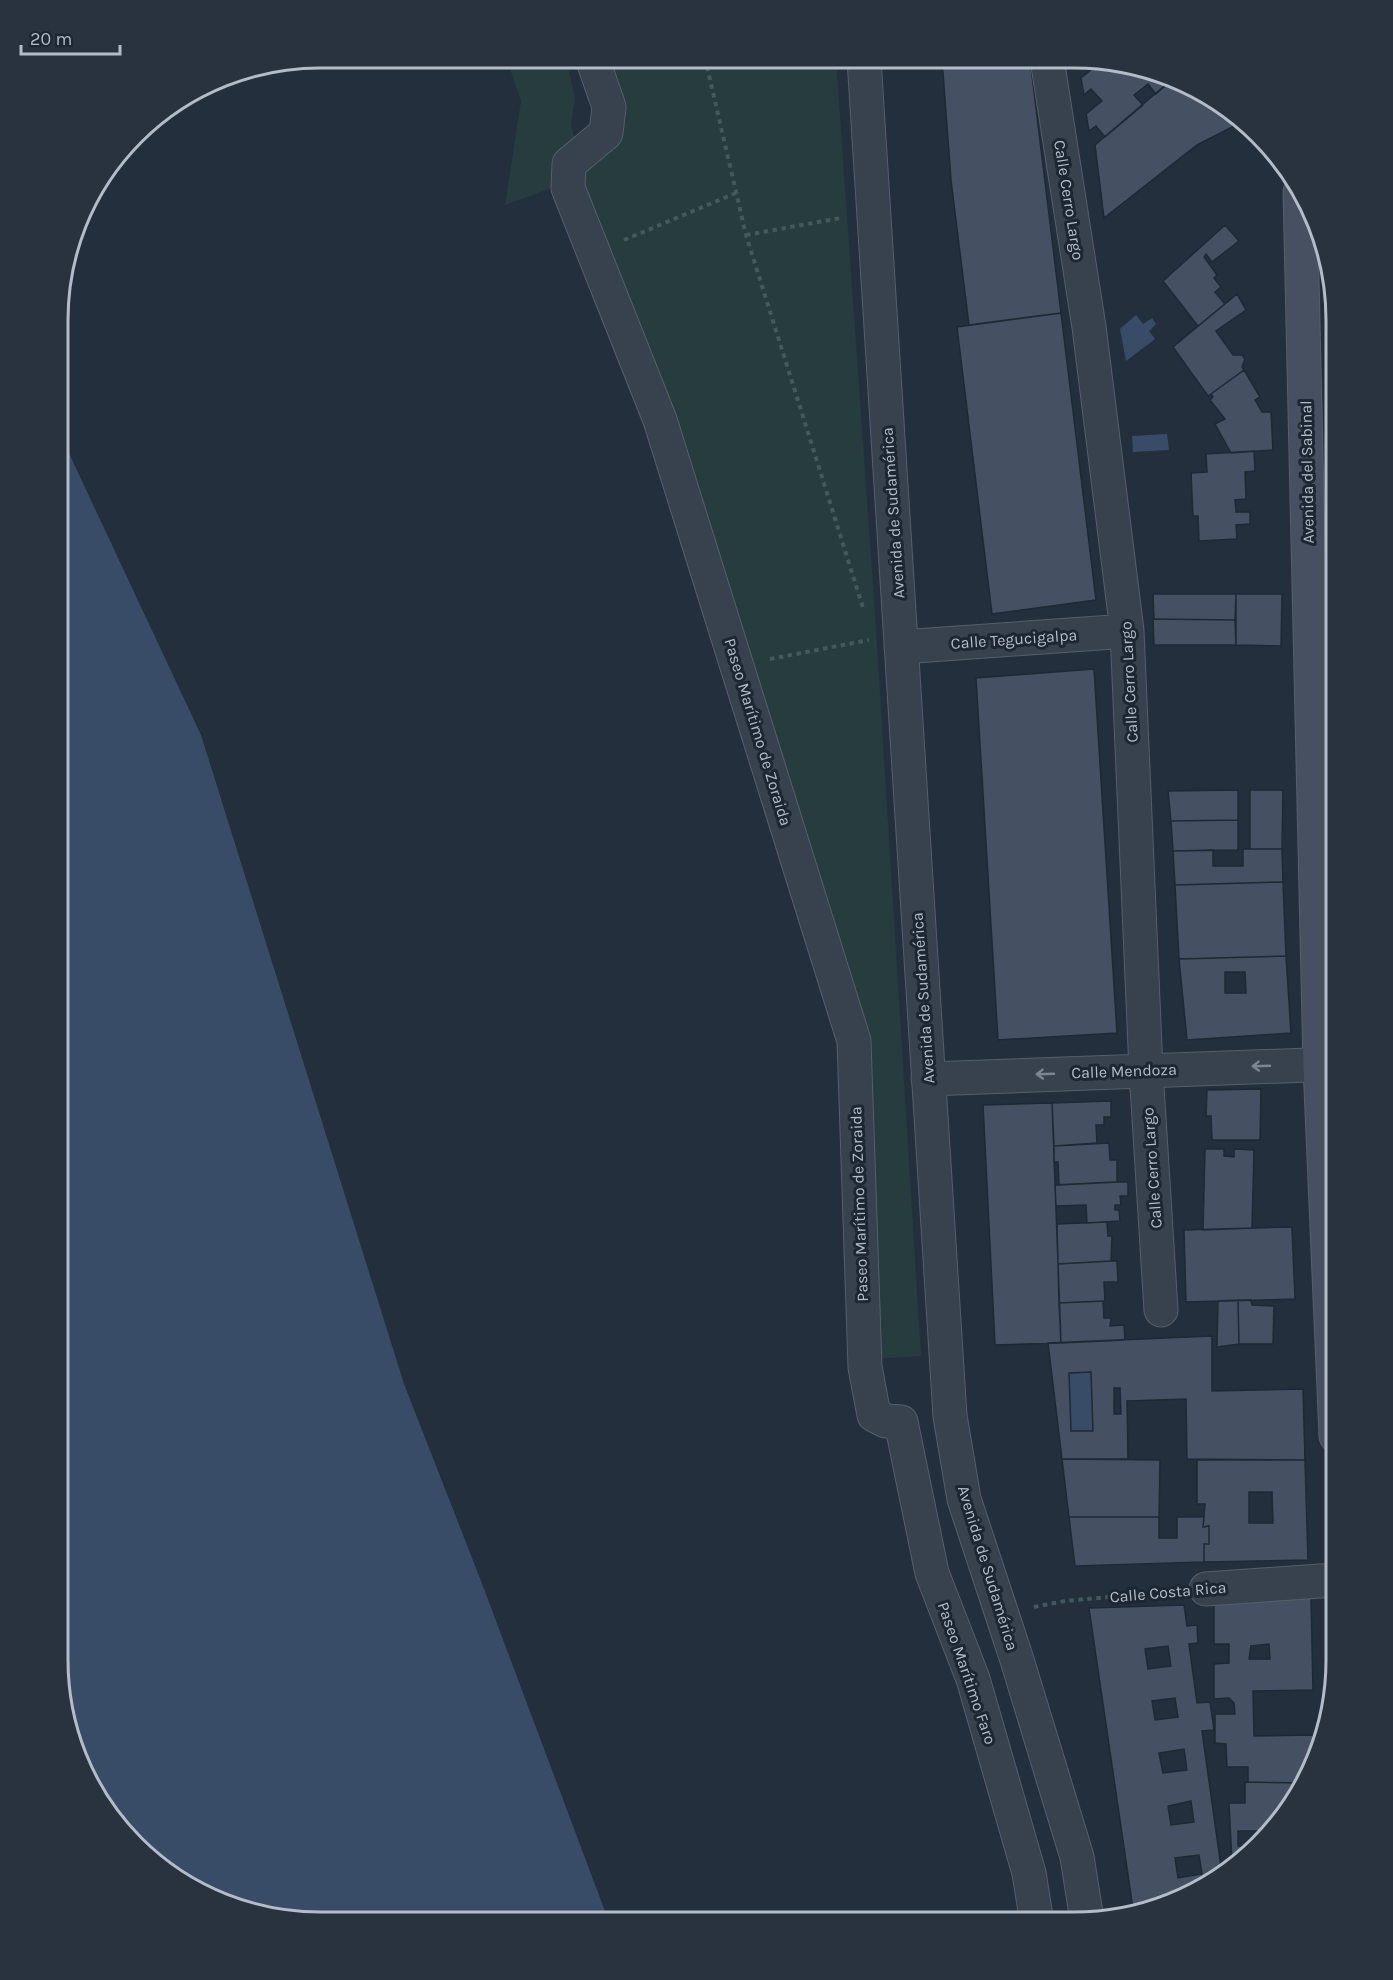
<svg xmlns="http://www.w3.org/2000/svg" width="1393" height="1980" font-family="Karla,sans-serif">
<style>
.green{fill:#263c3f}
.water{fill:#394c67}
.building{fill:#455162;stroke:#1f2835;stroke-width:1.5;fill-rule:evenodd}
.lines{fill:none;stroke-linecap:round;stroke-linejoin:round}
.street-casing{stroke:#565f6c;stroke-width:35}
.secondary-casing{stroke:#565f6c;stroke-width:35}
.path{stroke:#44595c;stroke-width:4;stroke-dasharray:4.5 4.5;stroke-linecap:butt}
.street{stroke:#38414e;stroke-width:33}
.secondary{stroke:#465061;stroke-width:33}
.oneway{stroke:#7c8592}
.labels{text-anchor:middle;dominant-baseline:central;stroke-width:6;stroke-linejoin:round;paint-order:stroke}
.street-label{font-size:16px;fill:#b4bcc9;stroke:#1d2633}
.rim{fill:none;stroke:#b4bcc9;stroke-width:3}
</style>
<rect width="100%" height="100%" fill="#242f3e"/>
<path class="green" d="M514,58H566L575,98L571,126L575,139L557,186L505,205L521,101L509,66L516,64Z
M602,58L836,59L876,628L921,1356L874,1359L857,1014L577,181L597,148Z"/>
<path class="water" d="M1136,315L1143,324L1152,318L1156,324L1149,331L1155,339L1126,361L1120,329Z
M59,432L201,735L404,1384L481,1581L609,1922L285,1921L173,1879L122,1833L84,1777L57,1661Z
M1167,434L1169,450L1133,452L1132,436Z
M1091,1372L1093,1431H1071L1069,1373Z"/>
<path class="building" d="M942,59H1030L1061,313L969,325L951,180Z
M1092,59H1108L1175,77L1156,94L1148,84L1134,95L1143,105L1105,137L1096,126L1089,131L1086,114L1102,101L1091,89L1084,95L1081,78L1097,65Z
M1175,77L1233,111L1242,122L1197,145L1104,218L1095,145Z
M1225,225L1239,241L1212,262L1206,254L1204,257L1217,275L1214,278L1221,287L1215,292L1225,304L1198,326L1163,281Z
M1237,294L1246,310L1216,331L1233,355H1242L1245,359L1242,367L1244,370L1208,396L1173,347Z
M1061,313L1096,600L992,614L957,327Z
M1244,370L1260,397L1255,400L1262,412H1271L1273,450L1231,453L1215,424L1225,419L1210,400L1213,397L1211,394Z
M1254,451L1255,471L1245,472L1246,499L1235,500L1236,512H1250V524L1236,525L1237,539L1199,541L1198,516H1193L1191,473L1207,472L1206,454Z
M1153,594H1236L1235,620L1154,619Z
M1236,594H1282L1281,646L1236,645Z
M1153,619L1235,620L1236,645H1154Z
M1094,669L1117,1033L998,1040L976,678Z
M1238,790V820L1171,821L1168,791Z
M1250,790H1283L1282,849H1250Z
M1238,820V850L1173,851L1171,821Z
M1243,849H1282L1283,882L1175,885L1173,851L1213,850V866H1243Z
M1283,882L1286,956L1179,959L1175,885Z
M1286,956L1291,1033L1187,1040L1179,959ZM1225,972H1245L1246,993H1225Z
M1261,1089L1260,1140H1212L1211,1116H1206L1207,1090Z
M1111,1101V1117H1104V1125H1096L1097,1143L1054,1146L1052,1103Z
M1052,1103L1061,1343L995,1345L983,1105Z
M1109,1143L1110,1160H1117V1182L1059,1185L1058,1162H1054V1146Z
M1205,1149H1224V1156L1234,1157V1149L1254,1150L1252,1228L1203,1230Z
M1115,1182H1128V1196H1120L1121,1205H1115V1210H1119L1120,1221L1087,1223L1086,1205L1056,1206L1055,1185Z
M1107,1222L1108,1236H1112L1111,1261L1058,1264L1057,1224Z
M1292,1227L1295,1299L1186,1302L1184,1230Z
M1111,1261H1117L1118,1282H1104L1105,1301L1059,1303L1058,1264Z
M1238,1300H1251L1252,1305L1274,1306L1273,1344H1239Z
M1238,1300L1239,1344L1217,1347L1218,1301Z
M1103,1301L1104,1318H1111L1110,1326L1124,1325L1125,1340L1061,1343L1059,1303Z
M1212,1336V1391L1303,1389L1305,1460L1187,1459L1186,1399L1127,1401L1128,1459H1062L1048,1343ZM1091,1372L1093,1431H1071L1069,1373ZM1114,1388H1120L1121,1414H1114Z
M1062,1459L1160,1460L1159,1517H1069Z
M1197,1460H1305L1308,1560L1204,1562V1544H1209V1526L1203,1527L1205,1504H1197ZM1249,1492H1272L1273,1523H1249Z
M1069,1517H1159V1538H1177V1517H1204L1203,1527L1209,1526V1544H1204V1562L1075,1566Z
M1311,1597L1313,1690L1253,1691L1254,1736L1313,1735L1314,1761L1303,1783L1248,1782V1767H1227L1226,1744L1215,1743V1714H1235L1234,1703L1229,1698L1214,1699V1664L1229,1663V1644H1214V1600ZM1269,1644L1270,1659H1249L1251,1646Z
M1184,1605L1187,1626L1197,1625L1198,1643L1189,1644L1197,1703L1210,1702L1214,1730L1202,1731L1222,1874L1190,1896L1133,1909L1089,1608ZM1168,1646L1171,1666L1148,1669L1145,1649ZM1175,1698L1178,1717L1155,1720L1152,1701ZM1184,1749L1187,1770L1163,1773L1159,1753ZM1191,1801L1194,1822L1171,1825L1168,1806ZM1199,1855L1202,1874L1178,1878L1175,1858Z
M1245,1782L1303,1783L1292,1807L1258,1846V1831H1238V1846H1257L1240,1863H1232L1229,1803H1245Z"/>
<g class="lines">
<defs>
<path id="street" d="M592,58L609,107L606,133L569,164L568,188L660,420L854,1041L865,1367L874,1415L886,1421L901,1422L932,1573L973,1679L1029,1873L1037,1923
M864,59L950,1416L964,1499L1017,1660L1077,1857L1087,1920
M1047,59L1089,327L1127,631L1146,1070L1161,1310
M901,647L1127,631
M1313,703L1336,721
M928,1079L1336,1064
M1206,1589L1335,1580"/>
<path id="secondary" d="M1300,192L1320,1065L1336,1436"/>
</defs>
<use href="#street" class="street-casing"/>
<use href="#secondary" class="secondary-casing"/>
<path class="path" d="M705,58L746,235L864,611
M746,235L841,218
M624,240L736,193
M770,659L869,640
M1034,1607L1065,1601L1175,1591"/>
<use href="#street" class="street"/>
<use href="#secondary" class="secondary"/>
</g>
<defs><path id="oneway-shaft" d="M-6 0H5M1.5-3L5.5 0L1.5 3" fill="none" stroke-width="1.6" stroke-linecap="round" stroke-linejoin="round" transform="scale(1.5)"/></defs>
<g class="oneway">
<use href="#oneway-shaft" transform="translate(1261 1066) rotate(178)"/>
<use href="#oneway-shaft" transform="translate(1045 1074) rotate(178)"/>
</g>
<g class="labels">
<g class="street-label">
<text transform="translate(1069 200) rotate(81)">Calle Cerro Largo</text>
<text transform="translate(1307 472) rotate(-91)">Avenida del Sabinal</text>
<text transform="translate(893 513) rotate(-94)">Avenida de Sudamérica</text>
<text transform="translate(1014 639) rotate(-4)">Calle Tegucigalpa</text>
<text transform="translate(1129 682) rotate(-93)">Calle Cerro Largo</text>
<text transform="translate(758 732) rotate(73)">Paseo Marítimo de Zoraida</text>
<text transform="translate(923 998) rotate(-94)">Avenida de Sudamérica</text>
<text transform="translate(1124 1071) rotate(-2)">Calle Mendoza</text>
<text transform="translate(1152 1168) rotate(-94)">Calle Cerro Largo</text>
<text transform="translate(859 1204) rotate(-92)">Paseo Marítimo de Zoraida</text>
<text transform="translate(988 1568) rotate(73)">Avenida de Sudamérica</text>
<text transform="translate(1168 1592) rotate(-5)">Calle Costa Rica</text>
<text transform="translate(967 1673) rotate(71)">Paseo Marítimo Faro</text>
</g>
</g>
<path d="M0 0H1393V1980H0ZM320 68H1074A252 252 0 0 1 1326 320V1660A252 252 0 0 1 1074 1912H320A252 252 0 0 1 68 1660V320A252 252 0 0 1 320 68Z" fill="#29323f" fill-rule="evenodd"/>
<path class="rim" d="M320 68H1074A252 252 0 0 1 1326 320V1660A252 252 0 0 1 1074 1912H320A252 252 0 0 1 68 1660V320A252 252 0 0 1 320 68Z"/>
<path d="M21 45v9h99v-9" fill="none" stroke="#b4bcc9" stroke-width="3"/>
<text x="30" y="45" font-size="18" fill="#b4bcc9" stroke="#1d2633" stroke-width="4.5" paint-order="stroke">20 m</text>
</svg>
